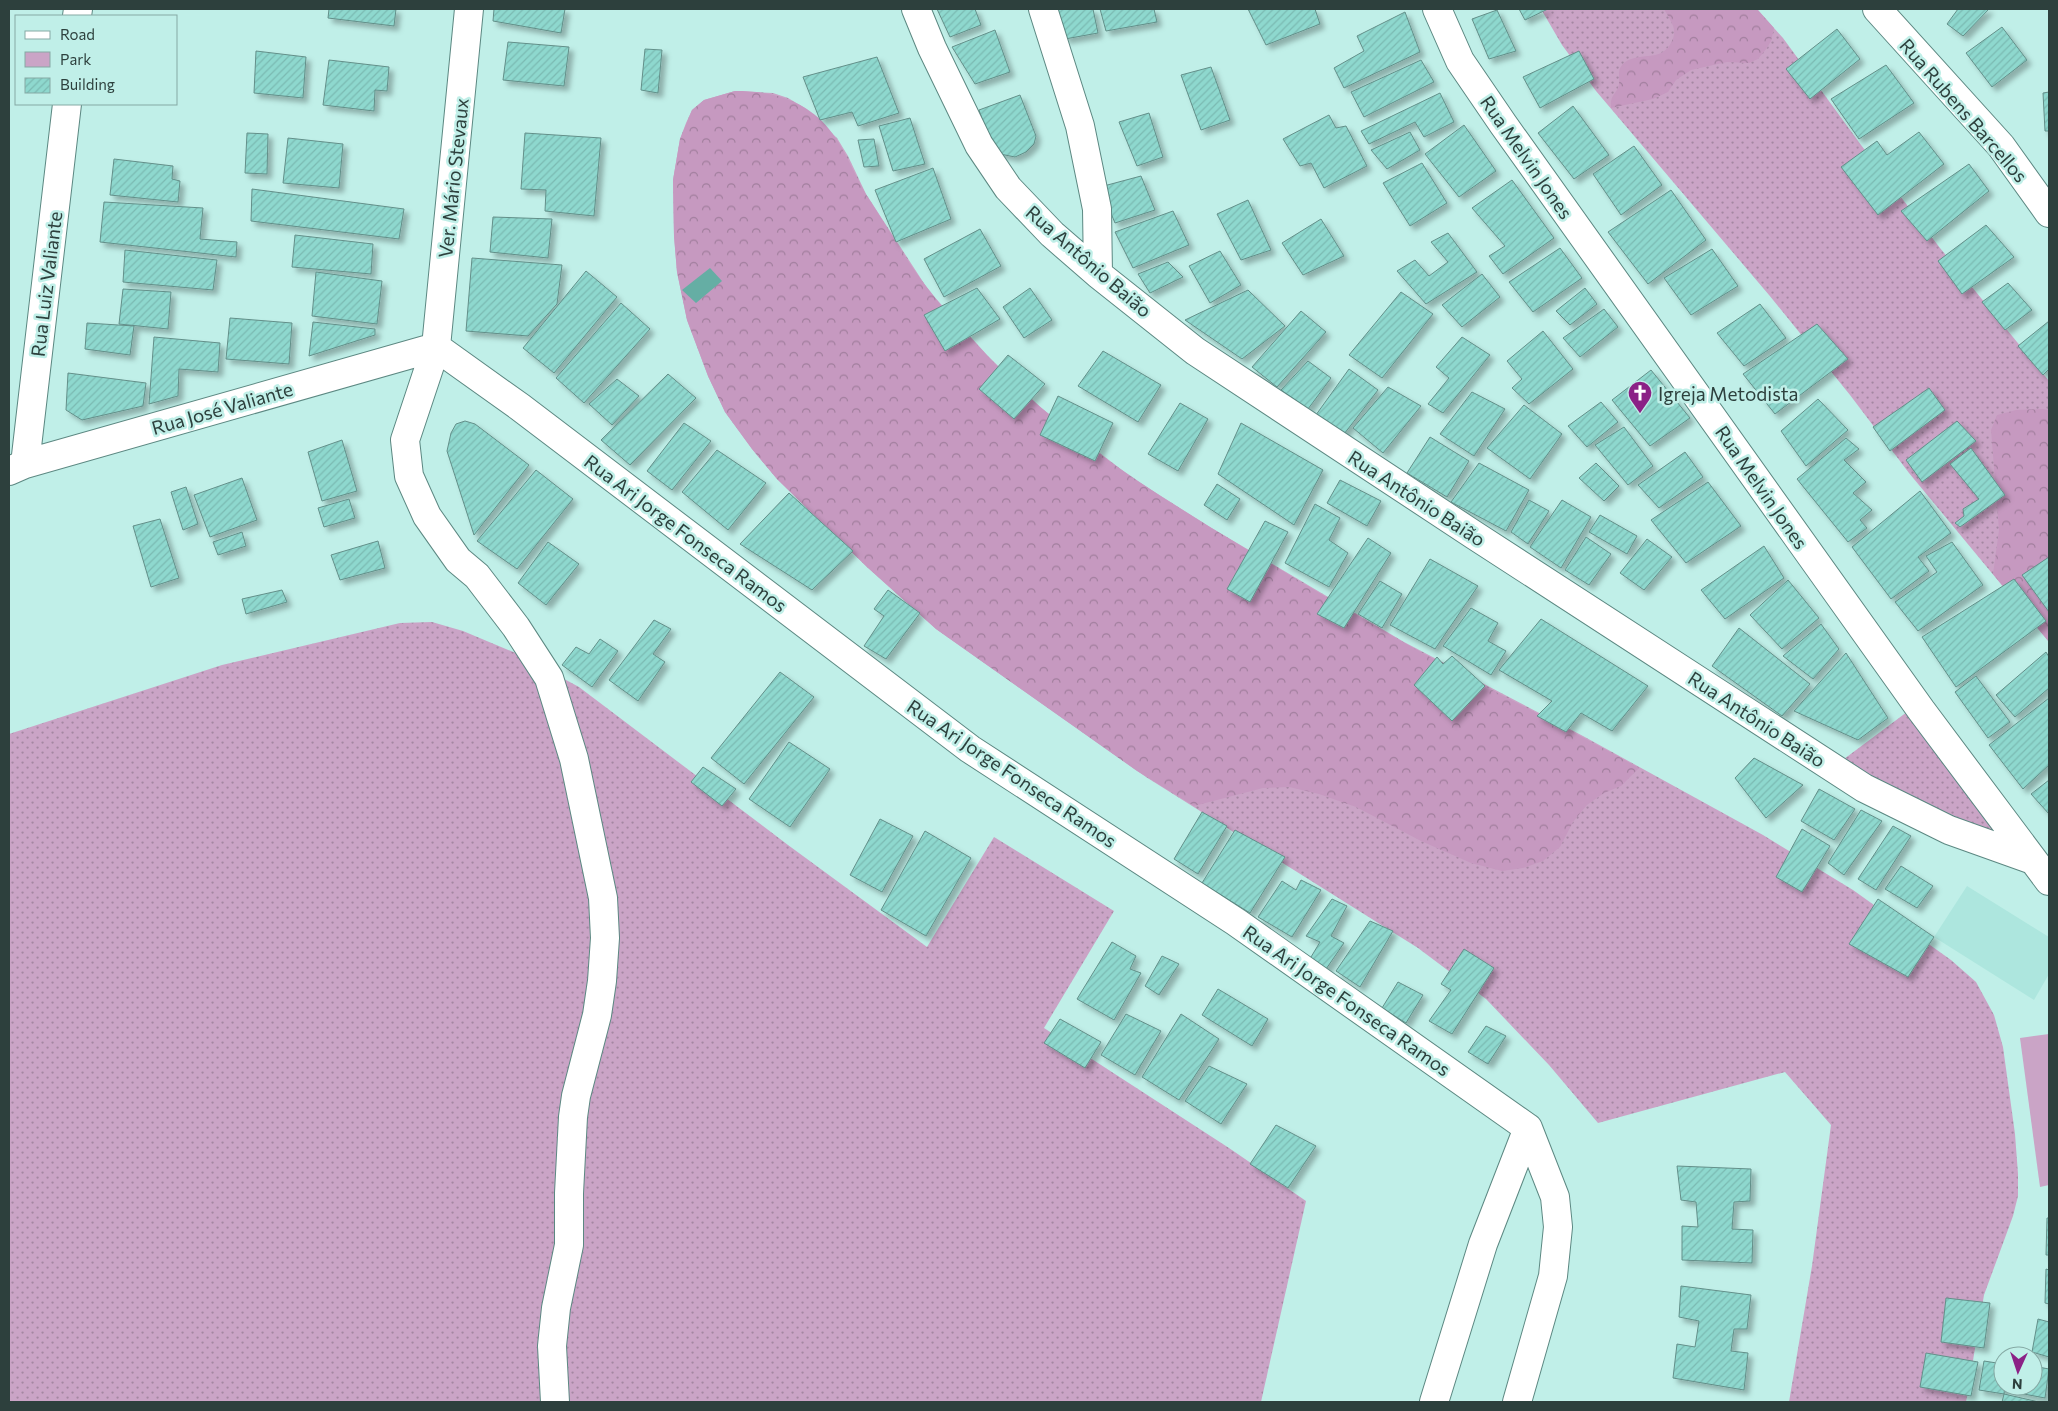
<svg xmlns="http://www.w3.org/2000/svg" width="2058" height="1411" font-family="Commissioner,sans-serif">
<style>
.built{fill:#ade6de}
.green{fill:url(#green-dots)}
.forest{fill:url(#forest-crowns)}
.pitch{fill:#caa4c6}
.water{fill:#65aea4}
.building{fill:url(#building-hatch);stroke:#638f89;filter:url(#shadow)}
.lines{fill:none;stroke-linecap:round;stroke-linejoin:round}
.minor-casing{stroke:#5c8882;stroke-width:30}
.minor{stroke:#fff;stroke-width:28}
.labels{text-anchor:middle;dominant-baseline:central;stroke-width:5;stroke-linejoin:round;paint-order:stroke}
.street-label{font-size:19px;fill:#2d403d;stroke:#c0efe8}
.poi-label{font-size:19px;fill:#2d403d;stroke:#c0efe8;text-anchor:start}
</style>
<defs>
<pattern id="green-dots" width="8" height="8" patternUnits="userSpaceOnUse" patternTransform="scale(1.25)"><rect width="8" height="8" fill="#caa4c6"/><path d="M2 2h.1M6 6h.1" fill="none" stroke="#a487a2" stroke-width="1.8" stroke-linecap="round"/></pattern>
<pattern id="forest-crowns" width="20" height="18" patternUnits="userSpaceOnUse" patternTransform="scale(1.25)"><rect width="20" height="18" fill="#c699c0"/><path d="M2 6a3 3 0 1 1 6 0M12 15a3 3 0 1 1 6 0" fill="none" stroke="#a17e9d"/></pattern>
<pattern id="building-hatch" width="6" height="6" patternUnits="userSpaceOnUse" patternTransform="scale(1.25)"><rect width="6" height="6" fill="#8ed8ce"/><path d="M-1 1l2-2M0 6l6-6M5 7l2-2" fill="none" stroke="#7bbab2"/></pattern>
<filter id="shadow"><feDropShadow dx="4.5" dy="4.5" stdDeviation="2.5" flood-color="#0004"/></filter>
</defs>
<rect width="100%" height="100%" fill="#c0efe8"/>
<path class="built" d="M1967,886L2049,937V974L2034,1000L1934,937Z"/>
<path class="green" d="M1541,9H1757L1783,38L1861,145L1940,248L2049,381V642L1909,473L1850,395L1769,295L1596,91L1562,45Z
M735,91L773,93L788,98L805,108L837,138L848,156L866,194L929,291L987,355L1040,407L1131,477L1210,527L1404,642L1583,736L1763,835L1853,890L1951,960L1976,982L1994,1015L2003,1047L2015,1134L2018,1174V1196L2013,1216L1984,1295L1966,1402H1789L1812,1266L1831,1125L1785,1072L1598,1123L1549,1065L1486,999L1418,948L1146,777L936,629L867,567L777,479L752,449L725,412L708,376L687,320L677,272L674,236L673,180L680,139L686,123L692,110L704,100Z
M432,622L463,631L518,654L579,687L788,845L927,947L994,837L1114,911L1044,1028L1229,1148L1306,1201L1261,1402H9V734L222,665L400,623Z
M1907,712L2012,844L1857,773L1840,762Z"/>
<path class="forest" d="M1664,9H1757L1774,28L1771,41L1767,48L1758,59L1749,63L1727,62L1691,70L1676,80L1668,92L1653,99L1611,108C1610,93 1617,95 1619,84C1620,77 1617,71 1622,65C1637,49 1661,65 1672,41C1674,37 1675,31 1673,26C1671,20 1667,15 1664,9Z
M735,91C768,91 796,97 821,120C844,143 852,172 869,199C889,229 907,263 930,291C946,313 966,332 984,352C1058,433 1150,491 1243,547C1296,579 1349,611 1403,642C1481,686 1561,724 1639,768L1621,786L1604,793L1587,805L1573,822L1560,847L1543,861L1523,868L1502,871L1471,863L1421,841L1356,807L1319,794L1289,787L1263,788L1194,806L1137,771L936,629L867,567L777,479L752,449L725,412L708,376L687,320L677,272L674,236L673,180L680,139L692,110L704,100Z
M2043,409L2049,410V642L1993,574L1999,530L1991,430L1997,415L2016,410Z"/>
<path class="pitch" d="M2049,1034V1185L2040,1187L2020,1038Z"/>
<path class="water" d="M710,268L722,281L696,303L682,290Z"/>
<path class="building" d="M329,9H396L394,26L328,18Z
M494,9H565L561,33L493,21Z
M937,9H975L981,25L950,37Z
M1056,9H1093L1098,33L1065,39Z
M1100,9H1154L1157,22L1106,31Z
M1248,9H1315L1320,24L1266,45Z
M1519,9H1548L1525,20Z
M1958,9H1989L1963,36L1947,24Z
M1497,10L1516,51L1489,59L1472,19Z
M1405,12L1420,52L1344,88L1334,68L1364,51L1357,36Z
M2002,27L2027,60L1992,87L1966,53Z
M1837,29L1860,59L1810,99L1786,69Z
M995,30L1010,72L975,84L952,47Z
M508,42L569,47L564,86L503,80Z
M645,49L662,50L658,93L641,90Z
M256,51L306,57L303,98L254,93Z
M1579,51L1594,79L1540,108L1523,77Z
M877,57L899,113L858,126L852,112L820,120L803,77Z
M329,60L389,67L387,91L375,90L374,111L323,105Z
M1421,60L1434,82L1364,117L1351,92Z
M1886,65L1914,103L1859,139L1831,99Z
M1211,67L1230,120L1201,130L1181,75Z
M2049,92V131H2045L2043,93Z
M1440,93L1454,122L1424,137L1415,122L1369,144L1361,131Z
M1020,95L1036,136L1034,144L1026,152L1015,157L1000,154L991,146L979,110Z
M1573,106L1609,155L1574,179L1538,133Z
M1149,113L1163,157L1137,166L1119,122Z
M1329,115L1336,128L1346,126L1367,166L1324,188L1311,163L1300,166L1283,139Z
M910,118L925,164L893,171L879,126Z
M1464,125L1496,171L1459,197L1425,154Z
M1410,132L1420,150L1387,169L1371,150Z
M1919,132L1944,164L1878,215L1841,167L1877,141L1887,155Z
M247,133L268,134L267,174L245,173Z
M525,133L601,138L594,216L545,211L546,190L521,189Z
M288,138L343,144L339,188L283,183Z
M874,139L879,166L864,167L858,140Z
M1634,146L1662,185L1621,215L1593,174Z
M114,159L173,166L172,179L180,181L178,202L110,195Z
M1422,163L1447,203L1410,226L1383,183Z
M1969,164L1989,191L1927,241L1901,211Z
M933,168L951,219L896,242L875,190Z
M1141,176L1155,210L1115,223L1100,187Z
M1512,180L1554,238L1503,274L1489,256L1505,246L1472,208Z
M252,189L404,209L399,239L251,221Z
M1671,190L1706,240L1648,284L1608,232Z
M1248,200L1271,250L1241,260L1217,214Z
M104,202L203,208L200,239L237,242L236,257L100,242Z
M1173,211L1189,245L1133,268L1115,232Z
M493,217L552,219L548,258L490,252Z
M1321,219L1344,256L1303,275L1282,243Z
M1986,225L2014,257L1962,294L1938,261Z
M980,229L1001,266L944,297L924,259Z
M1448,233L1477,272L1426,304L1397,271L1415,260L1429,276L1448,262L1431,242Z
M295,235L373,244L371,274L292,267Z
M1560,248L1582,278L1533,312L1509,282Z
M1712,249L1738,286L1691,315L1664,278Z
M125,250L217,260L213,290L123,282Z
M1220,251L1241,285L1210,303L1189,266Z
M472,258L562,265L557,304L528,336L466,331Z
M1168,262L1183,277L1150,293L1138,274Z
M586,271L617,297L554,373L523,348Z
M316,272L382,281L377,324L312,316Z
M1482,274L1500,297L1462,327L1442,305Z
M2008,283L2032,310L2005,330L1982,302Z
M977,288L1000,319L945,351L924,315Z
M1030,288L1052,320L1024,338L1003,307Z
M1585,288L1597,304L1570,325L1556,311Z
M123,289L171,292L168,329L119,324Z
M1248,290L1285,326L1242,359L1185,320Z
M1401,292L1433,314L1382,378L1349,355Z
M621,303L650,329L584,403L556,378Z
M1760,304L1786,338L1744,366L1717,333Z
M1604,309L1618,327L1580,357L1563,338Z
M1301,311L1326,332L1277,387L1252,367Z
M230,318L292,323L289,364L226,359Z
M2049,321V369L2043,375L2018,346Z
M313,322L375,329V335L309,356Z
M87,323L134,326L130,355L85,349Z
M1817,324L1848,359L1775,414L1743,374Z
M1543,331L1573,369L1529,404L1512,388L1522,379L1507,361Z
M154,337L220,343L218,372L179,369L178,396L149,404Z
M1462,337L1490,355L1443,413L1428,404L1449,378L1436,367Z
M1103,351L1161,385L1138,422L1078,386Z
M1008,355L1045,384L1014,419L979,389Z
M1308,361L1331,378L1308,409L1281,390Z
M1349,369L1378,390L1341,438L1313,419Z
M1651,370L1690,418L1650,446L1612,400Z
M68,373L146,383L143,406L82,420L66,410Z
M668,374L696,398L630,465L601,440Z
M617,379L639,396L612,425L589,404Z
M1388,387L1421,406L1383,453L1353,428Z
M1929,388L1945,410L1890,451L1873,427Z
M1472,392L1505,409L1474,456L1440,434Z
M1058,396L1113,423L1095,461L1040,435Z
M1818,399L1848,430L1806,466L1781,431Z
M1601,402L1618,422L1587,447L1568,426Z
M1180,403L1208,419L1178,471L1148,454Z
M1524,405L1562,434L1530,479L1487,448Z
M465,421L475,424L529,465L474,535L447,451L451,433L456,424Z
M1957,421L1976,441L1922,482L1906,460Z
M684,423L711,441L672,490L647,471Z
M1241,423L1323,470L1294,525L1218,474Z
M1624,427L1653,466L1628,485L1595,445Z
M1430,437L1469,461L1447,497L1407,473Z
M1846,438L1859,449L1844,460L1866,482L1853,493L1872,510L1860,520L1867,528L1848,542L1797,479Z
M342,440L357,491L322,501L308,452Z
M1971,448L2005,495L1960,527L1955,523L1964,516L1963,509L1979,499L1950,464Z
M717,450L766,483L728,530L682,492Z
M1685,452L1703,477L1659,508L1638,485Z
M1479,463L1529,490L1506,531L1451,502Z
M1596,463L1619,486L1604,501L1579,478Z
M536,470L573,499L517,569L477,541Z
M242,478L257,520L210,537L194,495Z
M1340,480L1381,501L1367,526L1327,503Z
M1708,482L1741,526L1686,563L1651,520Z
M1217,484L1240,499L1227,520L1204,505Z
M186,487L198,524L183,530L171,492Z
M1920,491L1951,533L1918,557L1929,571L1891,599L1852,547Z
M789,493L853,551L812,590L740,544Z
M349,499L355,518L324,527L318,508Z
M1529,500L1549,511L1528,544L1511,532Z
M1562,500L1591,517L1561,568L1530,547Z
M1315,504L1340,518L1329,540L1348,553L1329,587L1285,563Z
M1600,515L1637,536L1627,554L1589,532Z
M160,519L179,578L151,587L133,526Z
M1265,521L1288,532L1250,602L1227,589Z
M242,532L246,546L218,555L213,542Z
M1586,537L1611,554L1589,585L1565,570Z
M1368,538L1391,553L1344,628L1317,614Z
M1647,539L1672,557L1644,590L1620,573Z
M378,541L385,568L340,580L331,555Z
M548,542L579,564L546,605L518,583Z
M1952,542L1983,585L1918,631L1895,602L1937,572L1926,556Z
M1764,546L1784,578L1725,619L1701,590Z
M2049,557V612L2022,575Z
M1430,559L1478,586L1435,649L1390,625Z
M2014,579L2046,621L1956,687L1922,637Z
M1788,580L1819,618L1782,649L1750,615Z
M1380,581L1402,594L1382,628L1358,614Z
M282,590L287,602L246,614L242,599Z
M888,590L920,613L886,659L864,646L884,616L874,609Z
M1471,608L1498,623L1488,641L1506,651L1491,675L1443,646Z
M1541,619L1648,686L1612,731L1581,713L1566,732L1537,716L1552,701L1499,670Z
M654,620L671,629L653,654L665,662L638,701L609,680Z
M1821,624L1839,649L1813,679L1783,656Z
M1739,628L1810,684L1782,716L1712,666Z
M600,639L618,651L592,687L562,665L576,647L589,654Z
M2046,652L2049,657V688L2015,717L1996,695Z
M1846,653L1888,718L1858,740L1794,711Z
M1452,656L1485,686L1452,721L1414,685L1437,657L1443,664Z
M780,672L814,697L744,784L711,758Z
M1976,676L2010,722L1988,738L1955,692Z
M2049,698V765L2023,789L1989,745Z
M789,742L830,769L790,827L749,799Z
M1754,758L1803,785L1766,818L1735,778Z
M703,767L736,789L722,806L691,782Z
M2049,780V814L2031,794Z
M1819,789L1855,809L1834,840L1801,821Z
M1861,810L1882,821L1844,875L1828,863Z
M1202,812L1227,826L1198,874L1174,859Z
M880,819L913,836L882,892L850,875Z
M1893,826L1911,836L1876,890L1858,879Z
M1802,829L1830,846L1802,892L1776,877Z
M1235,830L1285,857L1250,913L1202,883Z
M925,831L971,858L926,936L881,910Z
M1901,866L1933,886L1917,908L1885,889Z
M1301,880L1321,890L1292,937L1258,917L1282,881L1296,890Z
M1332,899L1347,906L1331,936L1344,943L1324,972L1308,962L1320,942L1306,936Z
M1878,899L1934,937L1908,977L1849,944Z
M1370,921L1393,931L1360,987L1336,971Z
M1112,942L1136,956L1130,969L1141,973L1114,1020L1077,999Z
M1464,949L1494,968L1452,1034L1429,1021L1451,990L1441,984Z
M1162,956L1179,964L1159,995L1145,986Z
M1398,982L1423,995L1406,1023L1382,1008Z
M1218,989L1268,1019L1252,1046L1202,1015Z
M1126,1014L1161,1031L1135,1075L1101,1055Z
M1181,1014L1219,1039L1179,1100L1142,1077Z
M1060,1019L1101,1042L1085,1068L1044,1043Z
M1486,1026L1506,1036L1488,1064L1468,1052Z
M1209,1066L1247,1084L1221,1124L1185,1101Z
M1276,1125L1316,1146L1288,1188L1250,1164Z
M1677,1166L1751,1169L1750,1201L1734,1202L1732,1229L1753,1230L1752,1263L1682,1260V1226L1698,1227L1696,1202L1681,1200Z
M2047,1218H2049V1255H2046Z
M2046,1269L2049,1270V1304L2045,1303Z
M1681,1286L1751,1295L1747,1329H1734L1731,1351L1748,1353L1744,1390L1673,1378L1677,1344L1695,1347L1699,1321L1679,1317Z
M1946,1298L1990,1303L1984,1348L1941,1342Z
M2038,1319L2049,1322V1357L2032,1352Z
M1926,1353L1978,1362L1971,1396L1920,1387Z
M1984,1361L2003,1364V1386H2005L2004,1394L1979,1390Z
M2033,1366L2049,1369L2045,1398L2008,1391L2009,1386H2033Z
M2004,1394L2039,1402H2002Z"/>
<g class="lines">
<defs>
<path id="minor" d="M469,9L436,347L405,440L409,476L427,516L458,560L477,576L516,627L549,678L574,759L603,898L605,938L602,981L597,1015L576,1096L573,1117L569,1193V1245L556,1308L552,1346L555,1402
M916,9L932,48L979,145L1008,188L1052,234L1098,274L1195,351L1474,535L1864,788L1949,830L2033,860
M1043,9L1080,126L1097,209L1098,274
M1437,9L1460,61L1503,124L1921,710L2049,881
M1877,9L2001,146L2049,213
M77,16L78,9
M436,347L520,407L970,749L1236,922L1528,1128
M25,464L67,104
M9,471L25,464L436,347
M1434,1402L1483,1244L1528,1128
M1517,1402L1553,1276L1558,1227L1555,1197L1528,1128"/>
</defs>
<use href="#minor" class="minor-casing"/>
<use href="#minor" class="minor"/>
</g>
<defs>
<symbol id="church-pin" viewBox="-11 -11 22 30"><path d="M0 17L-7.5 6A9.5 9.5 0 1 1 7.5 6Z" fill="#8b2186" stroke="#c0efe8"/><path d="M-1.2-6h2.4v3.5h3.3v2.4h-3.3V6h-2.4V-.1h-3.3v-2.4h3.3Z" fill="#fff"/></symbol>
</defs>
<g fill-rule="evenodd">
<use href="#church-pin" x="1626" y="379" width="28" height="38"/>
</g>
<g class="labels">
<g class="street-label">
<text transform="translate(1964 110) rotate(49)">Rua Rubens Barcellos</text>
<text transform="translate(1527 157) rotate(55)">Rua Melvin Jones</text>
<text transform="translate(453 178) rotate(-84)">Ver. Mário Stevaux</text>
<text transform="translate(1089 261) rotate(41)">Rua Antônio Baião</text>
<text transform="translate(46 284) rotate(-83)">Rua Luiz Valiante</text>
<text transform="translate(222 408) rotate(-16)">Rua José Valiante</text>
<text transform="translate(1762 487) rotate(55)">Rua Melvin Jones</text>
<text transform="translate(1417 498) rotate(33)">Rua Antônio Baião</text>
<text transform="translate(686 533) rotate(37)">Rua Ari Jorge Fonseca Ramos</text>
<text transform="translate(1757 719) rotate(33)">Rua Antônio Baião</text>
<text transform="translate(1012 773) rotate(34)">Rua Ari Jorge Fonseca Ramos</text>
<text transform="translate(1347 1000) rotate(35)">Rua Ari Jorge Fonseca Ramos</text>
</g>
<g class="poi-label">
<text x="1658" y="393">Igreja Metodista</text>
</g>
</g>
<rect width="2058" height="1411" fill="none" stroke="#2d403d" stroke-width="20"/>
<rect x="15" y="15" width="162" height="90" fill="#c0efe8" stroke="#85a9a4"/>
<rect x="25" y="31" width="25" height="8" fill="#ffffff" stroke="#85a9a4"/>
<text x="60" y="40" font-size="15" fill="#2d403d">Road</text>
<rect x="25" y="52" width="25" height="15" fill="#caa4c6" stroke="#85a9a4"/>
<text x="60" y="65" font-size="15" fill="#2d403d">Park</text>
<rect x="25" y="78" width="25" height="15" fill="url(#building-hatch)" stroke="#85a9a4"/>
<text x="60" y="90" font-size="15" fill="#2d403d">Building</text>
<g transform="translate(2018 1371) rotate(183)"><circle r="24" fill="#c0efe8" stroke="#85a9a4"/>
<path d="M0-4L9 19L0 12L-9 19Z" fill="#8b2186"/>
<text y="-8" font-size="14" font-weight="bold" text-anchor="middle" fill="#2d403d">N</text>
</g>
</svg>
